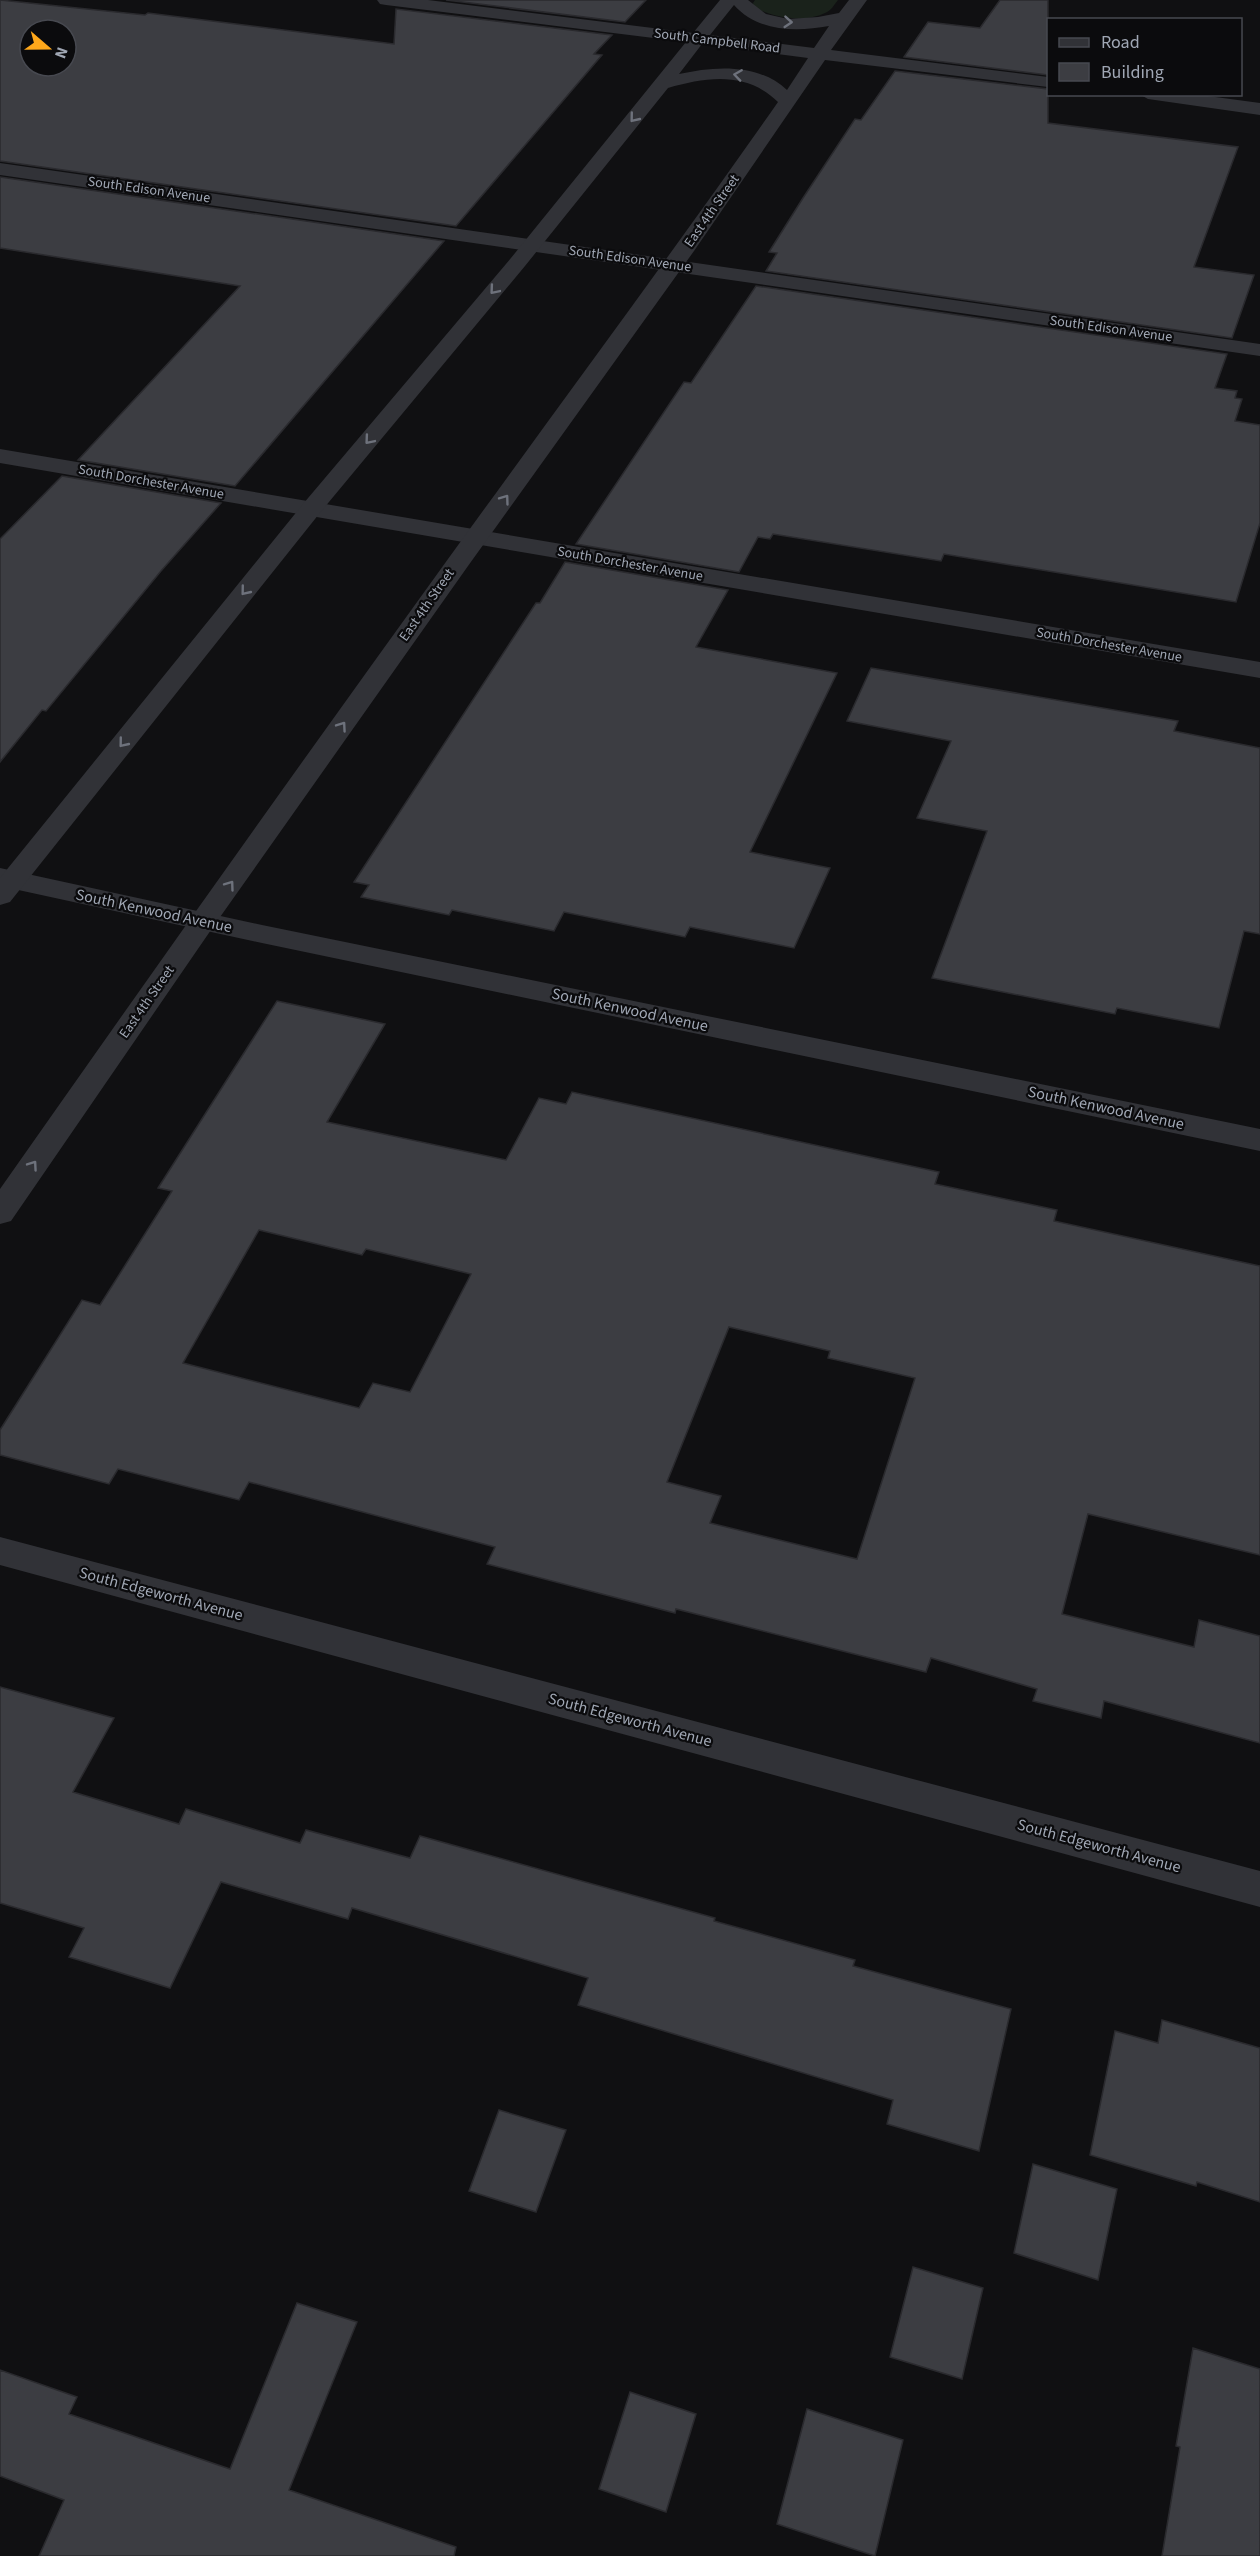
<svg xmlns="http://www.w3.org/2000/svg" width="1260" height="2556" font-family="'Source Sans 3',sans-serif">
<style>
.green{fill:#1a221b}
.building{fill:#3c3d42;stroke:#2a2a2e;stroke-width:1.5;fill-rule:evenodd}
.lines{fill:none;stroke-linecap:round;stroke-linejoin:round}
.minor{fill:#313237;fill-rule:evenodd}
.tertiary{fill:#313237;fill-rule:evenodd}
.oneway{stroke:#6e727c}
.labels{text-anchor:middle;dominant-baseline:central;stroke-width:4.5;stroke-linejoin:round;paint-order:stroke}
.far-street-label{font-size:14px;fill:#a0a7b4;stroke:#0b0b0d}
.street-label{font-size:16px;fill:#a0a7b4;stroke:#0b0b0d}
</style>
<rect width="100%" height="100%" fill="#101012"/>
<path class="green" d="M755,0H838C834,5 831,11 825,13C805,23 772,18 754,7L753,3Z"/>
<path class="building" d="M0,0L145,15L148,13L394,44L396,9L612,35L594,54L602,55L456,226L0,161ZM30,30H66V66H30Z
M446,0H646L625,22Z
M1000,0H1048V75L904,57L928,22L980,28Z
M895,71L1048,89V123L1238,147L1194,267L1254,275L1232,338L766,271L777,253L769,252L803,198L855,119L861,120Z
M0,177L444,241L235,486L78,460L240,286L0,248Z
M756,286L1227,354L1215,388L1237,391L1235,398L1242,399L1235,421L1260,425V523L1236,602L944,554L941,561L773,534L770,539L758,537L739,572L576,544L684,382L691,383Z
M62,476L221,503L161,571L46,711L42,710L0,762V539Z
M565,562L728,590L696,647L837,673L750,852L830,868L794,948L690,927L685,937L564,912L554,931L452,910L449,915L361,897L369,885L354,882L536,603H540Z
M871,668L1178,721L1174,731L1260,748V934L1244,931L1219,1028L1117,1008L1115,1014L932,978L987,831L917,818L951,741L847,721Z
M277,1001L385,1024L327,1122L506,1160L539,1098L566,1104L572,1092L939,1172L935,1184L1057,1210L1054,1221L1260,1266V1555L1088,1514L1062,1614L1194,1647L1199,1620L1260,1636V1743L1104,1701L1101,1718L1033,1701L1037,1689L931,1658L926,1672L676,1609L675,1613L487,1564L495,1547L249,1482L239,1500L118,1469L109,1484L0,1455V1430L82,1300L100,1305L172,1191L158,1188ZM259,1230L362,1255L366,1249L471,1274L410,1392L373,1383L359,1408L183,1363ZM729,1327L830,1351L828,1358L915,1378L857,1559L710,1523L721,1496L667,1482Z
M0,1687L114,1718L73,1792L179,1824L186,1809L300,1843L306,1830L410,1858L420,1836L715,1918L714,1921L855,1960L853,1966L1011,2009L979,2151L887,2124L893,2100L578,2005L588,1978L352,1908L348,1919L221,1882L170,1988L69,1957L84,1928L0,1903Z
M1162,2020L1260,2048V2202L1197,2182L1196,2186L1090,2155L1115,2031L1158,2043Z
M499,2110L566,2130L536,2212L469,2191Z
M1033,2164L1117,2189L1098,2280L1014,2253Z
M913,2267L983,2288L962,2379L890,2357Z
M297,2303L357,2322L289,2490L456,2547L454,2556H39L64,2500L0,2476V2370L77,2397L69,2414L230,2469Z
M1193,2348L1260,2369V2556H1162L1180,2447L1176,2446Z
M630,2392L696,2414L666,2512L599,2489Z
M807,2409L903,2440L875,2556L777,2524Z"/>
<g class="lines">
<path class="minor" d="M0,163L1260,344V356L0,175Z
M0,449L1260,662V678L0,463Z
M0,868L262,925L1260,1129V1151L262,943L0,886Z
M0,1537L1260,1871V1907L0,1565Z"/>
<path class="tertiary" d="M377,0H428L693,33L720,0H748L766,14L788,19L818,17L839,13L849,0H867L831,50L1048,77V87L825,60L694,251L468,566L213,927L11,1221L0,1224V1189C148,978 297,768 448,559C558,407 670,256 778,102C746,71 707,77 668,88L525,266L319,514L10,902L0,905V878L303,504L511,258L686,42L386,5L380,4ZM734,5C758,32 796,32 829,26L814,48L710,35ZM702,44L808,58L787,90C758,63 715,66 679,74Z
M1139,94H1193L1260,103V115L1148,99Z"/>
</g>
<defs><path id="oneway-chevron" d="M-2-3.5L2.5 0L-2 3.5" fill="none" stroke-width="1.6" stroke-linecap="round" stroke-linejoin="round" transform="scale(1.5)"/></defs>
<g class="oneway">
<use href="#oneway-chevron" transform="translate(788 22) rotate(4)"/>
<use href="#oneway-chevron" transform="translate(738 75) rotate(-172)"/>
<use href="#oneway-chevron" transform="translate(634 118) rotate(129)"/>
<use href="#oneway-chevron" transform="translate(494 290) rotate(130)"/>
<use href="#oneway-chevron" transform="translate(369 440) rotate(130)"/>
<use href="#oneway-chevron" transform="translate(505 499) rotate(-54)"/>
<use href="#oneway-chevron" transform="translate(245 591) rotate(129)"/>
<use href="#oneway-chevron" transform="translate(342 726) rotate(-55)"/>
<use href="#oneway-chevron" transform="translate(123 743) rotate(129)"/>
<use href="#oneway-chevron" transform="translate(230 885) rotate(-54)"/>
<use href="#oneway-chevron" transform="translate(33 1165) rotate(-55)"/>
</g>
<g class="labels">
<g class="far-street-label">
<text transform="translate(717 41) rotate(7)">South Campbell Road</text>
<text transform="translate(149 190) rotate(8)">South Edison Avenue</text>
<text transform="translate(712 211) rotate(-55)">East 4th Street</text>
<text transform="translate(630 259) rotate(8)">South Edison Avenue</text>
<text transform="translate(1111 329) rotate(8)">South Edison Avenue</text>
<text transform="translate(151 482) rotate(10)">South Dorchester Avenue</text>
<text transform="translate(630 564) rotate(10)">South Dorchester Avenue</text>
<text transform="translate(427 605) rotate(-55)">East 4th Street</text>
<text transform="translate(1109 645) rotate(10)">South Dorchester Avenue</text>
<text transform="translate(147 1002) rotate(-55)">East 4th Street</text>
</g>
<g class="street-label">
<text transform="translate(154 911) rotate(12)">South Kenwood Avenue</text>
<text transform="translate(630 1010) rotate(12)">South Kenwood Avenue</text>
<text transform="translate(1106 1108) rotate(12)">South Kenwood Avenue</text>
<text transform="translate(161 1594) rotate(15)">South Edgeworth Avenue</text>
<text transform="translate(630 1720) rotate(15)">South Edgeworth Avenue</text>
<text transform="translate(1099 1846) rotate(15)">South Edgeworth Avenue</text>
</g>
</g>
<rect x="1047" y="18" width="195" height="78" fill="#0b0b0d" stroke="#474950" stroke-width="1.5"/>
<rect x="1059" y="38" width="30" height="9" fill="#313237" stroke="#474950" stroke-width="1.5"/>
<text x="1101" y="48" font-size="18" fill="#a0a7b4">Road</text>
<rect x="1059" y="63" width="30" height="18" fill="#3c3d42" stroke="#474950" stroke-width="1.5"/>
<text x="1101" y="78" font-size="18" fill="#a0a7b4">Building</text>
<g transform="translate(48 48) rotate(110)"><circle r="28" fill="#0b0b0d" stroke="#474950" stroke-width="1.5"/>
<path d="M0-4.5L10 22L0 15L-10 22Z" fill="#ffa81b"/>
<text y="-9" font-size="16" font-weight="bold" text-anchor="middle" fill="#a0a7b4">N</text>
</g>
</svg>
